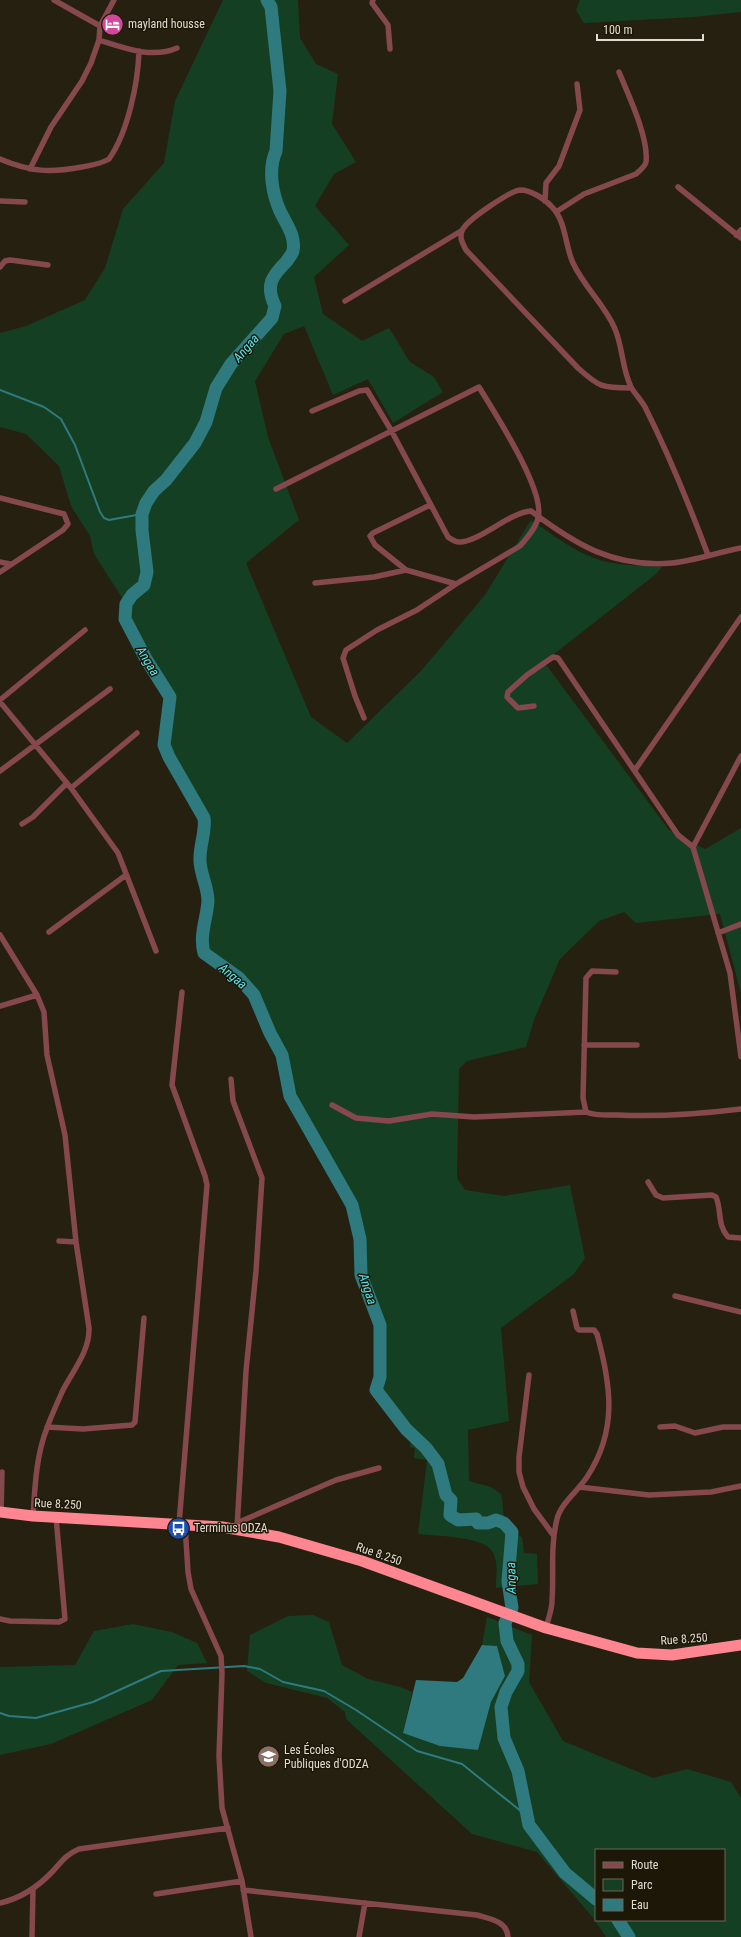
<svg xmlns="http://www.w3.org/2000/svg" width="741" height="1937" font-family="'Roboto Condensed',sans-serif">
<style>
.green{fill:#153f23;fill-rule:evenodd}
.water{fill:#2f7a7e}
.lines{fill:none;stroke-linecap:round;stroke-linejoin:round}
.stream{stroke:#2f7a7e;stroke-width:2}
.river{stroke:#2f7a7e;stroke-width:13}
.street{stroke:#84484d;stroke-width:5.5}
.highway{stroke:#fe8691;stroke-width:11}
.labels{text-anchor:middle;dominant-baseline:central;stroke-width:3;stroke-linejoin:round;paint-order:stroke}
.poi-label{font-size:12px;fill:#e0dcd2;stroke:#1d1707;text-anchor:start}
.street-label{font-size:12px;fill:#e0dcd2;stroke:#1d1707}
.water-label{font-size:13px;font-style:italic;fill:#59e7ef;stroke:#1d1707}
</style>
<rect width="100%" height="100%" fill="#262010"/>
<path class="green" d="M223,0H298L300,38L316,64L338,74L332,124L356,162L334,174L315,206L349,245L314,277L323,314L362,341L389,328L410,362L434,377L443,392L393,423L368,379L333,395L304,326L284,334L255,381L268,437L299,520L246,563L311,717L347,743L421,671L485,595L531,520C550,533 568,547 589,556C610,566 638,565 662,567L656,574L544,662L669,830L705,849L741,828V993L720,914L636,923L624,912L599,921L560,959L534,1020L526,1047L467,1061L459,1069L457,1178L465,1190L504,1196L570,1185L585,1258L574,1274L501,1328L509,1421L468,1430L469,1481L491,1487L501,1494C506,1516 498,1526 522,1537L524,1553L537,1554L538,1584L496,1588C496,1576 499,1561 492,1551C482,1536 435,1536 418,1534L427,1460L414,1458L415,1448L410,1447L411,1436L376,1390L380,1377V1325L361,1275L360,1239L352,1205L290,1096L282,1055L270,1033L254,995L239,978L204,953L201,944L208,899L200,869V857L205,825L199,808L169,757L164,745L170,697L146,659L125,619L126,604L94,554L90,536L71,506L59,466L26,434L0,427V333L26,326L85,300L105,268L123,209L164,163L175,101Z
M580,0H741V12L694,17L584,23L576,10Z
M313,1615L329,1622L342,1665L368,1679L400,1687L412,1692L403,1733L478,1750L491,1702L505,1676L497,1646L482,1645L487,1617L532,1635L529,1682L563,1741L653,1778L687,1769L731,1782L741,1798V1937H606L594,1919L537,1852L472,1834L346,1719L345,1712L327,1698L266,1683L247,1671L250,1635L288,1616ZM596,1850H724V1920H596Z
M133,1624L172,1632L197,1643L207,1663L178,1665L152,1700L51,1744L0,1755V1667L75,1665L94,1631Z"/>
<path class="water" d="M482,1645L497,1646L505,1676L491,1702L478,1750L440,1746L403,1733L416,1680L457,1682L463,1678Z"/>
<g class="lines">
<path class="stream" d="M0,390L44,407L61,419L75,445L100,512L104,518L109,520L142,514
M0,1713L9,1716L36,1718L93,1702L161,1671L244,1666L260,1669L283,1682L324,1691L356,1710L417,1751L462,1764L527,1816"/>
<path class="river" d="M267,0L271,7L280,91L276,151C268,169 272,193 280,211C286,224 296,236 293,251C292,255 289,257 287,261C272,276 265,285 275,306L272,318L231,364L216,388L206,422L195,443L166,480L154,491L146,503L142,514V530L147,572L144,585L132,595L126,604L125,619L146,659L170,697L164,745L169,757L204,818C206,831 200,844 200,858C199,872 208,886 208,901C207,918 199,935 204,953L239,978L254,995L270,1033L282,1055L290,1096L352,1205L360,1239L361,1275L380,1325V1377L376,1390L406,1429L426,1448L438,1464L446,1495L451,1500L450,1515L458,1520L476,1519L478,1523H488L496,1520L504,1523L512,1532L508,1581L512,1608L505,1623L507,1641L518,1664V1671L506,1692L501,1707L504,1738L518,1771L529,1825L565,1873L596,1899
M618,1920L629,1937"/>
<path class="street" d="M54,0L100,26
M373,0L372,3L388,25L390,49
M99,40C124,48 152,59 177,48
M0,159C31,172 50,173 82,167C92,165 101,164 109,159C128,132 138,83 139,51
M30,169L51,127L82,81L91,63L99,40L100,26L114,0
M678,187L741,238
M0,201L25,202
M545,201L546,183L559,166L580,110L577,84
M556,212L584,194L636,174C640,170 645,167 646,162C649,138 628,94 619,72
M736,235L741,230
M0,267L5,261L10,260L48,265
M345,301L461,231
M631,388C602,388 599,387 578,368L466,250C463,244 459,238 462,231C465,221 510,191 520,190C531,190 545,199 552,207C566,221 565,246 573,263C584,287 605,305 615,329C623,348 622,369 631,387C635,394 641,400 645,407C669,455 689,504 708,555
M312,411L359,391L367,390L391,430L448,537C451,539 455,542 459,542C478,543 510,512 531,511C576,545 614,568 672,563C694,561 719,552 741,548
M276,489L479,387C494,412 546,491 538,518C536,528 527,538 520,546L456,584L417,610L377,630L346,650L343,658L355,696L364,718
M0,498L64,514L68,524L63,530L0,572
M430,505L373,533L370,536L375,545L406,570L456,584
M0,562L10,564
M315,583L374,577L406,570
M0,700L85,630
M0,702L71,788L118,853L156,951
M534,706L518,708L507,697L508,692L527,675L553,657L558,658L678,835L693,847L730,973L741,1057
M635,770L741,617
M0,771L110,689
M71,788L137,733
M22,824L33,817L67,783
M693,847L741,756
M49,932L126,875
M718,933L741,924
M0,935L37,995L44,1012L47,1055L65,1135L76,1242L89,1328C90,1351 72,1372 62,1392C57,1404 51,1416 47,1428C36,1456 35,1486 33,1516
M616,972L592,971L586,978L583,1098L586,1112C596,1116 607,1115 617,1115C658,1117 700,1114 741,1109
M0,1006L37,995
M584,1045H637
M231,1079L233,1101L262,1178L256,1271L246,1371L237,1529
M332,1105L356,1118L389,1121L432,1114L474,1117L586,1112
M648,1182L656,1195L663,1198L712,1195L716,1197C722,1211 717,1225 728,1237L741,1238
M59,1241L76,1242
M675,1296L741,1312
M529,1375L519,1457V1472L523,1487L534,1509L554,1536
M47,1427L83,1429L132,1425L135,1422L144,1318
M660,1427L675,1426L695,1433L723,1427H741
M579,1487L649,1495L711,1492L741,1486
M1,1512L2,1472
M237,1523L336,1480L379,1468
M179,1524L207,1185L205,1176L172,1085L182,992
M185,1524L188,1572L191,1589L221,1656L222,1674L219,1756L222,1808L242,1881L251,1937
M0,1619L10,1621L59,1622L65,1619L56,1517
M546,1628C548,1619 552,1610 552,1601C554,1574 550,1547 557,1519C561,1503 578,1491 587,1477C618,1430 611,1385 597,1334L594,1330H579L577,1328L573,1311
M243,1890L477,1915C490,1919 507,1921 508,1937
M156,1894L242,1881
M0,1903C22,1898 38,1887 53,1871C62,1861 67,1854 79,1849L228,1828
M32,1937L33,1889
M359,1937L365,1903"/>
<path class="highway" d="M0,1512L33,1516L222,1527L279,1537L362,1561L546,1628L637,1653L672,1655L741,1645"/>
</g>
<defs>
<symbol id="hotel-disc" viewBox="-11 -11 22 22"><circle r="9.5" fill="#d1479c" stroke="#1d1707"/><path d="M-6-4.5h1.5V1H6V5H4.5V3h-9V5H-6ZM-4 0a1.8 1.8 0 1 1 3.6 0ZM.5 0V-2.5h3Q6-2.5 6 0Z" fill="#fff"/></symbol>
<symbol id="bus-disc" viewBox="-11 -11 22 22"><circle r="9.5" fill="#1a4fb4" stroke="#1d1707"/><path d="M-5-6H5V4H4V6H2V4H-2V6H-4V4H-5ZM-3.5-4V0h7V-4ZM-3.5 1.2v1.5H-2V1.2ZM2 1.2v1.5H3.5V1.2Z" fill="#fff"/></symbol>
<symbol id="school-disc" viewBox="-11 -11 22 22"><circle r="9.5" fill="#8d6e63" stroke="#1d1707"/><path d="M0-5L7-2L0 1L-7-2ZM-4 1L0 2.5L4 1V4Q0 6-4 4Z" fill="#fff"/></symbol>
</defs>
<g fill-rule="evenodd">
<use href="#hotel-disc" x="100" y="12" width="25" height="25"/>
<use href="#bus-disc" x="166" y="1516" width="25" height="25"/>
<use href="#school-disc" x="256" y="1744" width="25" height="25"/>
</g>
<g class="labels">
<g class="poi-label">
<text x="128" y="24">mayland housse</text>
<text x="194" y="1528">Terminus ODZA</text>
<text x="284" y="1750">Les Écoles<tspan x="284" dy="14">Publiques d'ODZA</tspan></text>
</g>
<g class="street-label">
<text transform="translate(58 1504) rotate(3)">Rue 8.250</text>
<text transform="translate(379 1554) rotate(19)">Rue 8.250</text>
<text transform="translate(684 1639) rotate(-4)">Rue 8.250</text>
</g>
<g class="water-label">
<text transform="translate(246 348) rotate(-49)">Angaa</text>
<text transform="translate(148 661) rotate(59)">Angaa</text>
<text transform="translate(233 976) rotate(40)">Angaa</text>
<text transform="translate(368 1289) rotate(72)">Angaa</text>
<text transform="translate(511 1578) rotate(-91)">Angaa</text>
</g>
</g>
<rect x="595" y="1849" width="130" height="72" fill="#1d1707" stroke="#6b6658"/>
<rect x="603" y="1862" width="20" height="6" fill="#84484d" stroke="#6b6658"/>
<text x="631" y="1869" font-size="12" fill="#e0dcd2">Route</text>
<rect x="603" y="1879" width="20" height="12" fill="#153f23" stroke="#6b6658"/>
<text x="631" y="1889" font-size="12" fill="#e0dcd2">Parc</text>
<rect x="603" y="1899" width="20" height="12" fill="#2f7a7e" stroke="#6b6658"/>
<text x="631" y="1909" font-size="12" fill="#e0dcd2">Eau</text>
<path d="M597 34v6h106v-6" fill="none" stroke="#e0dcd2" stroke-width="2"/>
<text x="603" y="34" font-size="12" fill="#e0dcd2" stroke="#1d1707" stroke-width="3" paint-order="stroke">100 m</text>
</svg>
